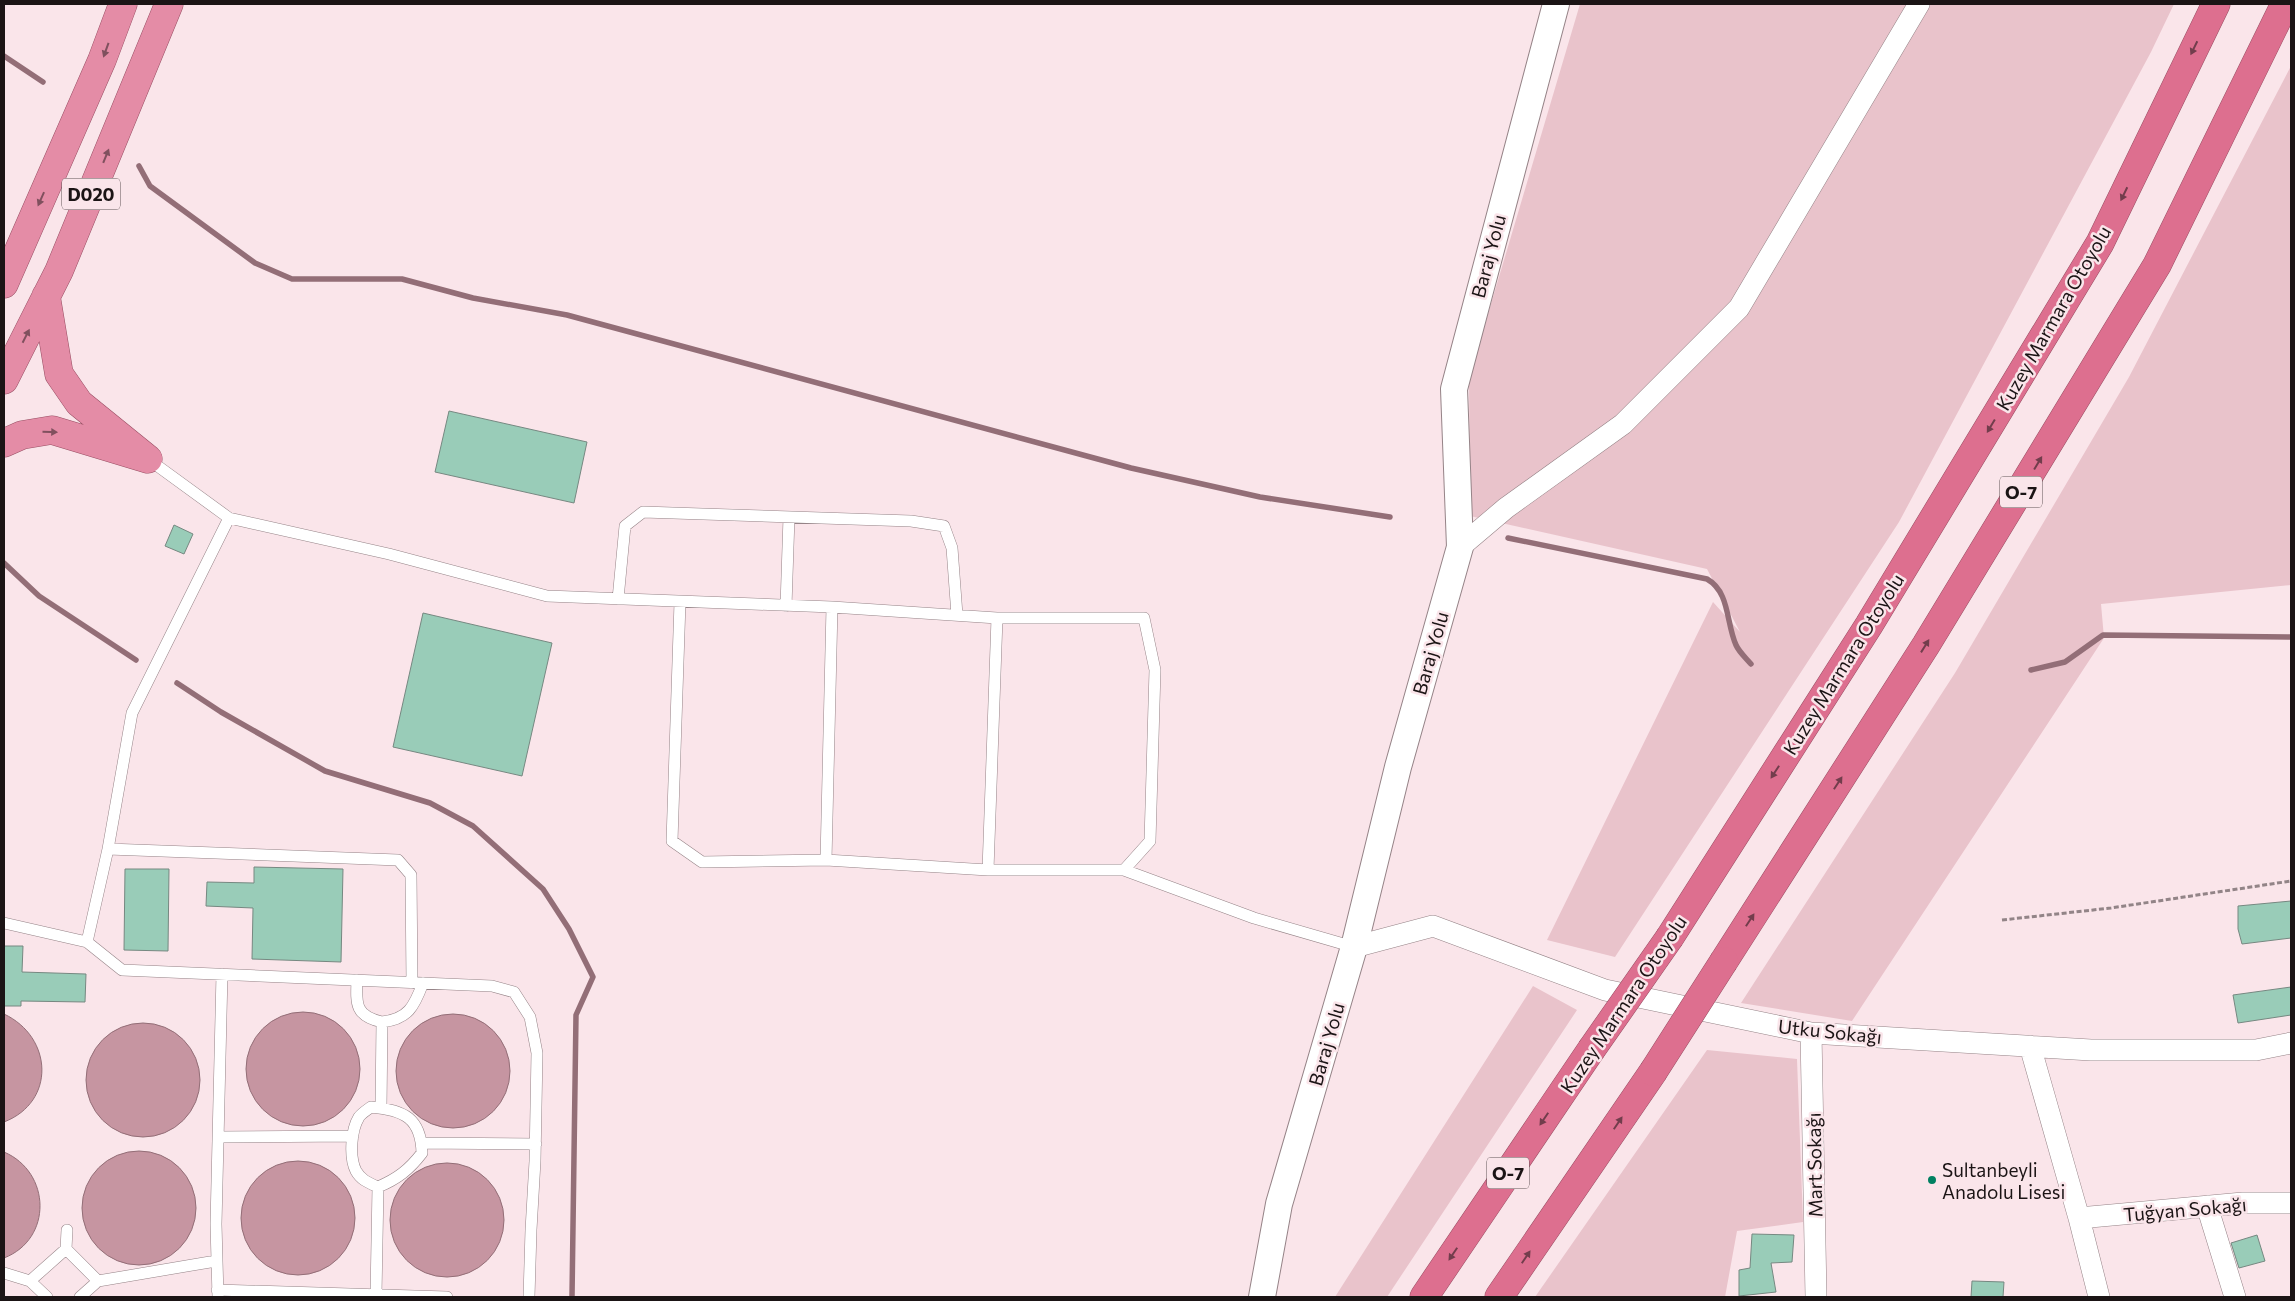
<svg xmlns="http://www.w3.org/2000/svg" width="2295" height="1301" font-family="Commissioner,sans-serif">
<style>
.green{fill:#e9c3cb}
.water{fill:#c695a1;stroke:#936e77}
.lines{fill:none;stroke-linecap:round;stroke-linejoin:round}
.stream{stroke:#936e77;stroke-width:5.5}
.building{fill:#99ccb8;stroke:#768881}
.service-casing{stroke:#958387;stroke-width:12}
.minor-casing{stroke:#958387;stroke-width:22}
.tertiary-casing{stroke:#958387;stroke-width:28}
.trunk-casing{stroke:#994f64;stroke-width:29}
.motorway-casing{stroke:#994f64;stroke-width:29}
.path{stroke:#928487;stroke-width:3;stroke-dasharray:5 2.5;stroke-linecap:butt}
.service{stroke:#fff;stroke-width:11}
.minor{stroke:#fff;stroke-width:21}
.tertiary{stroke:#fff;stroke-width:26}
.trunk{stroke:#e48ca6;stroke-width:28}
.motorway{stroke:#dd6f8f;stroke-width:28}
.motorway-bridge-casing{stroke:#994f64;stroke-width:29;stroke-linecap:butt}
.motorway-bridge{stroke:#dd6f8f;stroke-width:28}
.oneway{fill:#723d4c}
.oneway2{fill:#80505e}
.poi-dot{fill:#008061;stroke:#fae5ea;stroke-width:2}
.labels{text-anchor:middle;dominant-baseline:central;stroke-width:5;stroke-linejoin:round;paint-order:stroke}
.shield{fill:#fae5ea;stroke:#5e5355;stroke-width:1}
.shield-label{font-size:18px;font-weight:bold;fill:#1b1415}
.street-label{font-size:19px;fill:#1b1415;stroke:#fae5ea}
.poi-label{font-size:19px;fill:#1b1415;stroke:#fae5ea;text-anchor:start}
</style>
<rect width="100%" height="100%" fill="#fae5ea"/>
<path class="green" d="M1580,4H2174L2151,52L1899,522L1615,957L1547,940L1713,602L1740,632L1707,569L1470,516L1469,378Z
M2291,66V585L2101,604L2104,638L1852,1021L1741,1003L1955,673L2129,377Z
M1533,986L1577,1010L1387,1297H1335Z
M1707,1050L1797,1059L1803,1222L1737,1231L1725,1297H1535Z"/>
<path class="water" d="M246 1069a57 57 0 1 1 114 0a57 57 0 1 1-114 0Z
M4,1014C53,1037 56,1102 4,1122Z
M396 1071a57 57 0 1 1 114 0a57 57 0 1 1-114 0Z
M86 1080a57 57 0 1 1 114 0a57 57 0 1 1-114 0Z
M82 1208a57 57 0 1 1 114 0a57 57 0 1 1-114 0Z
M4,1152C51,1172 53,1239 4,1258Z
M241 1218a57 57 0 1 1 114 0a57 57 0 1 1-114 0Z
M390 1220a57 57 0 1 1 114 0a57 57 0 1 1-114 0Z"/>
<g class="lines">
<path class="stream" d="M4,56L43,82
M139,166L150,186L255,263L292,279H402L473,298L567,315L1131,468L1260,497L1390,517
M1508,538L1707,579C1730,592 1726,623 1736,645C1739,652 1746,658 1751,664
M4,563L39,596L136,660
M2031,670L2065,662L2103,635L2291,637
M177,683L221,712L325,771L430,803L473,826L543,889L569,929L593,977L576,1015L572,1297"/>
</g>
<path class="building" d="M449,411L587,442L574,503L435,472Z
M174,525L193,534L184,554L165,546Z
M423,613L552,643L522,776L393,747Z
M254,867L343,869L341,962L252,959L253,908L206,906L207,882L254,883Z
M125,869H169L168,951L124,950Z
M2291,901V938L2242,944L2238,929V906Z
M4,946H23L22,972L86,974L85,1002L21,1001V1006H4Z
M2291,987V1015L2238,1023L2233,995Z
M1752,1234L1794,1235L1792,1262L1771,1263L1776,1292L1739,1296V1270L1750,1268Z
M2257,1235L2265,1261L2239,1268L2231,1243Z
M1972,1281L2004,1282L2003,1297H1971Z"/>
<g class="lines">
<defs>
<path id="service" d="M229,518L389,554L547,596L832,607L826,860L702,862L672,841L680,602
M618,599L625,526L643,512L911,521L944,526L952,548L957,615
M786,606L789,517
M108,849L398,860L411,875L412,983
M826,860L988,870L997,618L832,607
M988,870H1124L1150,841L1155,670L1144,618H997
M1124,870L1254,918L1354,947
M4,923L87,942L122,970L492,986L514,992L530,1017L537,1053L535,1161L531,1230L529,1297
M87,942L108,849L132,713L229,518L148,459
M357,980C356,1004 355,1016 382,1022L381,1108
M382,1022C408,1019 414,1007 423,983
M218,1137L353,1136
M422,1143L536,1144
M66,1249L67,1230
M4,1273L30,1281
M217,1290L447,1297
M376,1295L378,1187C369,1183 361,1180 356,1171C349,1157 351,1130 359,1117C362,1113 367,1110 371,1107C404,1110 421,1118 422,1153C409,1170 397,1179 378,1187
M47,1297L30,1281L66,1249L98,1281
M80,1297L98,1281L216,1261
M218,1297L216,1224L222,974"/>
<path id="minor" d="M1460,547L1506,508L1623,424L1739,308L1919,4
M1354,947L1433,926L1605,990L1811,1033L2091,1050H2256L2291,1043
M1811,1033L1816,1297
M2030,1046L2079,1218L2099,1297
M2207,1206L2235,1297
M2079,1218L2243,1203H2291"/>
<path id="tertiary" d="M1262,1297L1279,1204L1354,947L1398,767L1460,547L1454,389L1556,4"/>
<path id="trunk" d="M4,284L102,60L123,4
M4,380L59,271L169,4
M4,443L22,435L52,430L148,459L79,403L59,374L46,296"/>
<path id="motorway" d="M1670,937L1869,625L2100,243L2216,4
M1724,961L1926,645L2157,265L2285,4
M1424,1297L1591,1050
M1499,1297L1653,1072"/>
</defs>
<use href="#service" class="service-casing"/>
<use href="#minor" class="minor-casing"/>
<use href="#tertiary" class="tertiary-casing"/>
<use href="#trunk" class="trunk-casing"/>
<use href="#motorway" class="motorway-casing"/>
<path class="path" d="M2002,920L2111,908L2291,881"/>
<use href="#service" class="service"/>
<use href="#minor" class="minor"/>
<use href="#tertiary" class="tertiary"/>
<use href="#trunk" class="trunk"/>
<use href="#motorway" class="motorway"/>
<defs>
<path id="motorway-bridge" d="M1591,1050L1670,937
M1653,1072L1724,961"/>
</defs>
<use href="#motorway-bridge" class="motorway-bridge-casing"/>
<use href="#motorway-bridge" class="motorway-bridge"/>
</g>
<defs><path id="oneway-solid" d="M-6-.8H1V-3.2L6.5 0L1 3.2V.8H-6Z" transform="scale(1.25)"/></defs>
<g class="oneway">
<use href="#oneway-solid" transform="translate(2194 48) rotate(116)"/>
<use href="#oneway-solid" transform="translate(2124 194) rotate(116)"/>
<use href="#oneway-solid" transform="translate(1991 426) rotate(121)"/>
<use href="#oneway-solid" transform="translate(2038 463) rotate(-59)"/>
<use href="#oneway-solid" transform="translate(1925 646) rotate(-58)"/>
<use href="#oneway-solid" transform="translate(1775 772) rotate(123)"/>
<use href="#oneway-solid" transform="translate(1838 783) rotate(-57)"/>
<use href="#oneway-solid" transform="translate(1750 920) rotate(-57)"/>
<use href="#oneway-solid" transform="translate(1544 1119) rotate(124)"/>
<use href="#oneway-solid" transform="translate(1618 1123) rotate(-56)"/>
<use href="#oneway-solid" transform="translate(1453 1254) rotate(124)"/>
<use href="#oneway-solid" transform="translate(1526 1257) rotate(-56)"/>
</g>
<g class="oneway2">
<use href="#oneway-solid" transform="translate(106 50) rotate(110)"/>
<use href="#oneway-solid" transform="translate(106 156) rotate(-68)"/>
<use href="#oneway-solid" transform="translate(41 199) rotate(114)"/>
<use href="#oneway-solid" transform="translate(26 336) rotate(-63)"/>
<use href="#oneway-solid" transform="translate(50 432) rotate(2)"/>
</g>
<circle class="poi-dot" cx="1932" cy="1180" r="5"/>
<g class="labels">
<g class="shield">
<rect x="62" y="178.5" width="58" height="31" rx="4"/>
<rect x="2000" y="476.5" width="42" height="31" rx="4"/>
<rect x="1487" y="1157.5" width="42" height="31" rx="4"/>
</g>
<g class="shield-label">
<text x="91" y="194">D020</text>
<text x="2021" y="492">O-7</text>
<text x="1508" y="1173">O-7</text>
</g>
<g class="street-label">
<text transform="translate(1488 256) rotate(-75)">Baraj Yolu</text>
<text transform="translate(2053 318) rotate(-60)">Kuzey Marmara Otoyolu</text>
<text transform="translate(1430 653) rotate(-74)">Baraj Yolu</text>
<text transform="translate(1843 664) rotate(-58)">Kuzey Marmara Otoyolu</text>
<text transform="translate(1623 1004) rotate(-56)">Kuzey Marmara Otoyolu</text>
<text transform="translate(1830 1031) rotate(6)">Utku Sokağı</text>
<text transform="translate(1326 1044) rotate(-74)">Baraj Yolu</text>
<text transform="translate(1814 1165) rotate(-91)">Mart Sokağı</text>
<text transform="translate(2185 1209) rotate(-5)">Tuğyan Sokağı</text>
</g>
<g class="poi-label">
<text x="1942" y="1169">Sultanbeyli<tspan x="1942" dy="22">Anadolu Lisesi</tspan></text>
</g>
</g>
<rect width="2295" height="1301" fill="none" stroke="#1b1415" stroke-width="10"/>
</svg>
